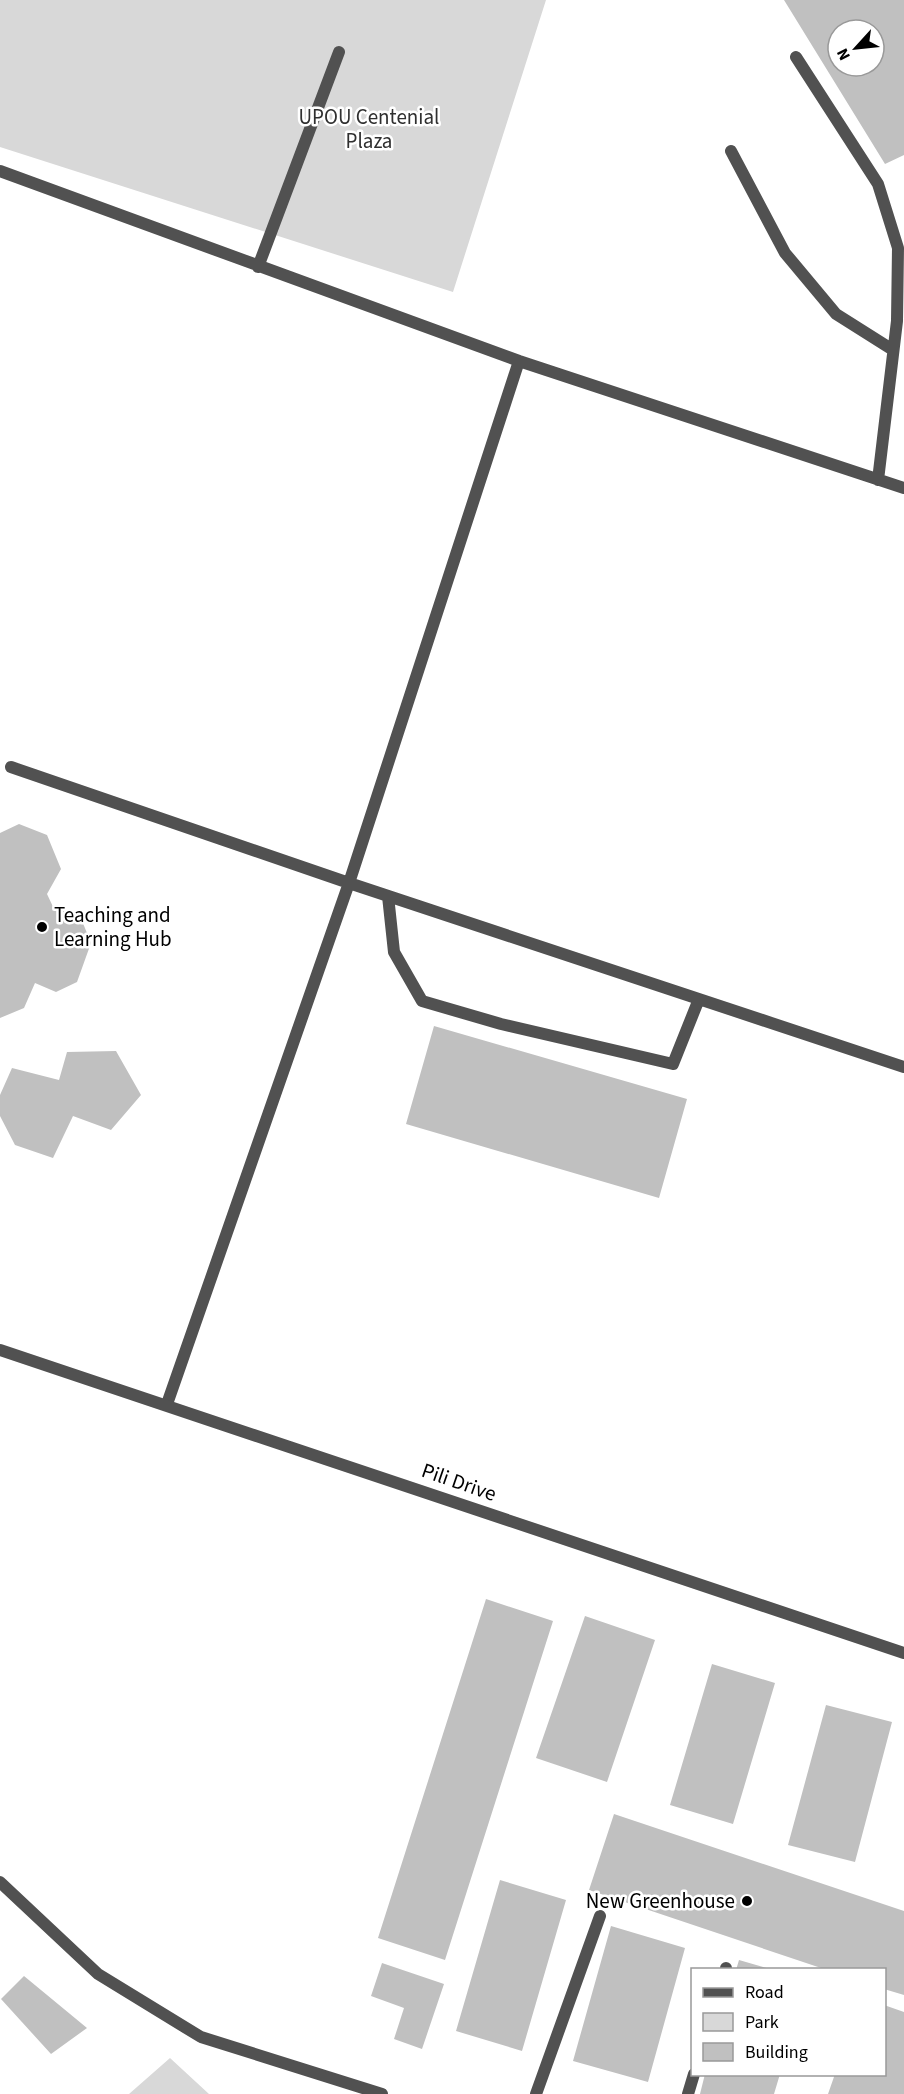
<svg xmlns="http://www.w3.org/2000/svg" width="904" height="2094" font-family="'Source Sans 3',sans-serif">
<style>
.green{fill:#d8d8d8}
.building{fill:#c0c0c0;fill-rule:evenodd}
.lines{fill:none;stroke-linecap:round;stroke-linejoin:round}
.lane{stroke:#515151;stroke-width:12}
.street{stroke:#515151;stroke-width:12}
.poi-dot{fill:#000;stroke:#fff;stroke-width:2}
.labels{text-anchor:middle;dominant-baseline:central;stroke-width:5;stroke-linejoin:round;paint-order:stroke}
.park-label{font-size:21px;fill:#2f2f2f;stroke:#fff}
.poi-label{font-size:21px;fill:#000;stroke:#fff;text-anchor:start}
.street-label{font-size:21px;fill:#000;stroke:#fff}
</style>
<rect width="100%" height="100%" fill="#fff"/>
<path class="green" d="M0,0H546L453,292L0,147Z
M170,2058L209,2094H129Z"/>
<path class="building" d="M784,0H904V155L885,164ZM838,30H874V66H838Z
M19,824L47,835L61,869L47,894L55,911H78L91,943L77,982L56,992L35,983L24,1008L0,1018V833Z
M434,1026L687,1099L659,1198L406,1124Z
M116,1051L141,1095L111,1130L73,1116L53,1158L15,1145L0,1116V1095L12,1068L59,1080L67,1052Z
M486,1599L553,1621L445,1960L378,1938Z
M585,1616L655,1640L607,1782L536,1758Z
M712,1664L775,1683L733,1824L670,1805Z
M826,1705L892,1722L855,1862L788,1845Z
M614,1814L904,1911V1995L884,1989V1970H827L589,1890Z
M500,1880L566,1900L522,2051L456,2031Z
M611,1926L685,1948L648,2082L573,2061Z
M739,1960L770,1969V1970H736Z
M382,1963L444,1984L422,2049L394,2039L404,2008L371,1996Z
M24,1976L87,2028L51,2054L1,1999Z
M884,2005L904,2012V2094H828L835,2074H884Z
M705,2074H780L774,2094H700Z"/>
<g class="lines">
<path class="lane" d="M796,57L878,184L898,248L897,321L878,480
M731,151L785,253L836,314L893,350
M0,171L519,361L904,488
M258,267L339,52
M11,767L349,883L904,1067
M388,896L394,952L422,1001L501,1024L673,1064L699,999
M167,1404L349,883L519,361
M0,1882L98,1974L201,2037L382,2094
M726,1970V1968
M536,2094L600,1916
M688,2094L694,2074"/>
<path class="street" d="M0,1350L904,1653"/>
</g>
<g class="poi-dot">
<circle cx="42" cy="927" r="6"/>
<circle cx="747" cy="1901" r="6"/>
</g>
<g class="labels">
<g class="park-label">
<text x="369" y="117">UPOU Centenial<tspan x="369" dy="24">Plaza</tspan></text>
</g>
<g class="poi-label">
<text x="54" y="915">Teaching and<tspan x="54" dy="24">Learning Hub</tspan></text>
<text x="735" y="1901" text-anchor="end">New Greenhouse</text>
</g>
<g class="street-label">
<text transform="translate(459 1482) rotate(19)">Pili Drive</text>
</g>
</g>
<rect x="691" y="1968" width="195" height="108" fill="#ffffff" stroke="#999999" stroke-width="1.5"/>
<rect x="703" y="1988" width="30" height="9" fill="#515151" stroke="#999999" stroke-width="1.5"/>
<text x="745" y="1998" font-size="18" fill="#000000">Road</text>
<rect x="703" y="2013" width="30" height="18" fill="#d8d8d8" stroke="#999999" stroke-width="1.5"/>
<text x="745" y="2028" font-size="18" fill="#000000">Park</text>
<rect x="703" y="2043" width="30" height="18" fill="#c0c0c0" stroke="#999999" stroke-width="1.5"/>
<text x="745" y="2058" font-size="18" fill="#000000">Building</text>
<g transform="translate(856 48) rotate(243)"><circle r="28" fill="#ffffff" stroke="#999999" stroke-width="1.5"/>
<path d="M0-4.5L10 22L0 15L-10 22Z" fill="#000000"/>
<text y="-9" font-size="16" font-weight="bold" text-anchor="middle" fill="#000000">N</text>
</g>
</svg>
